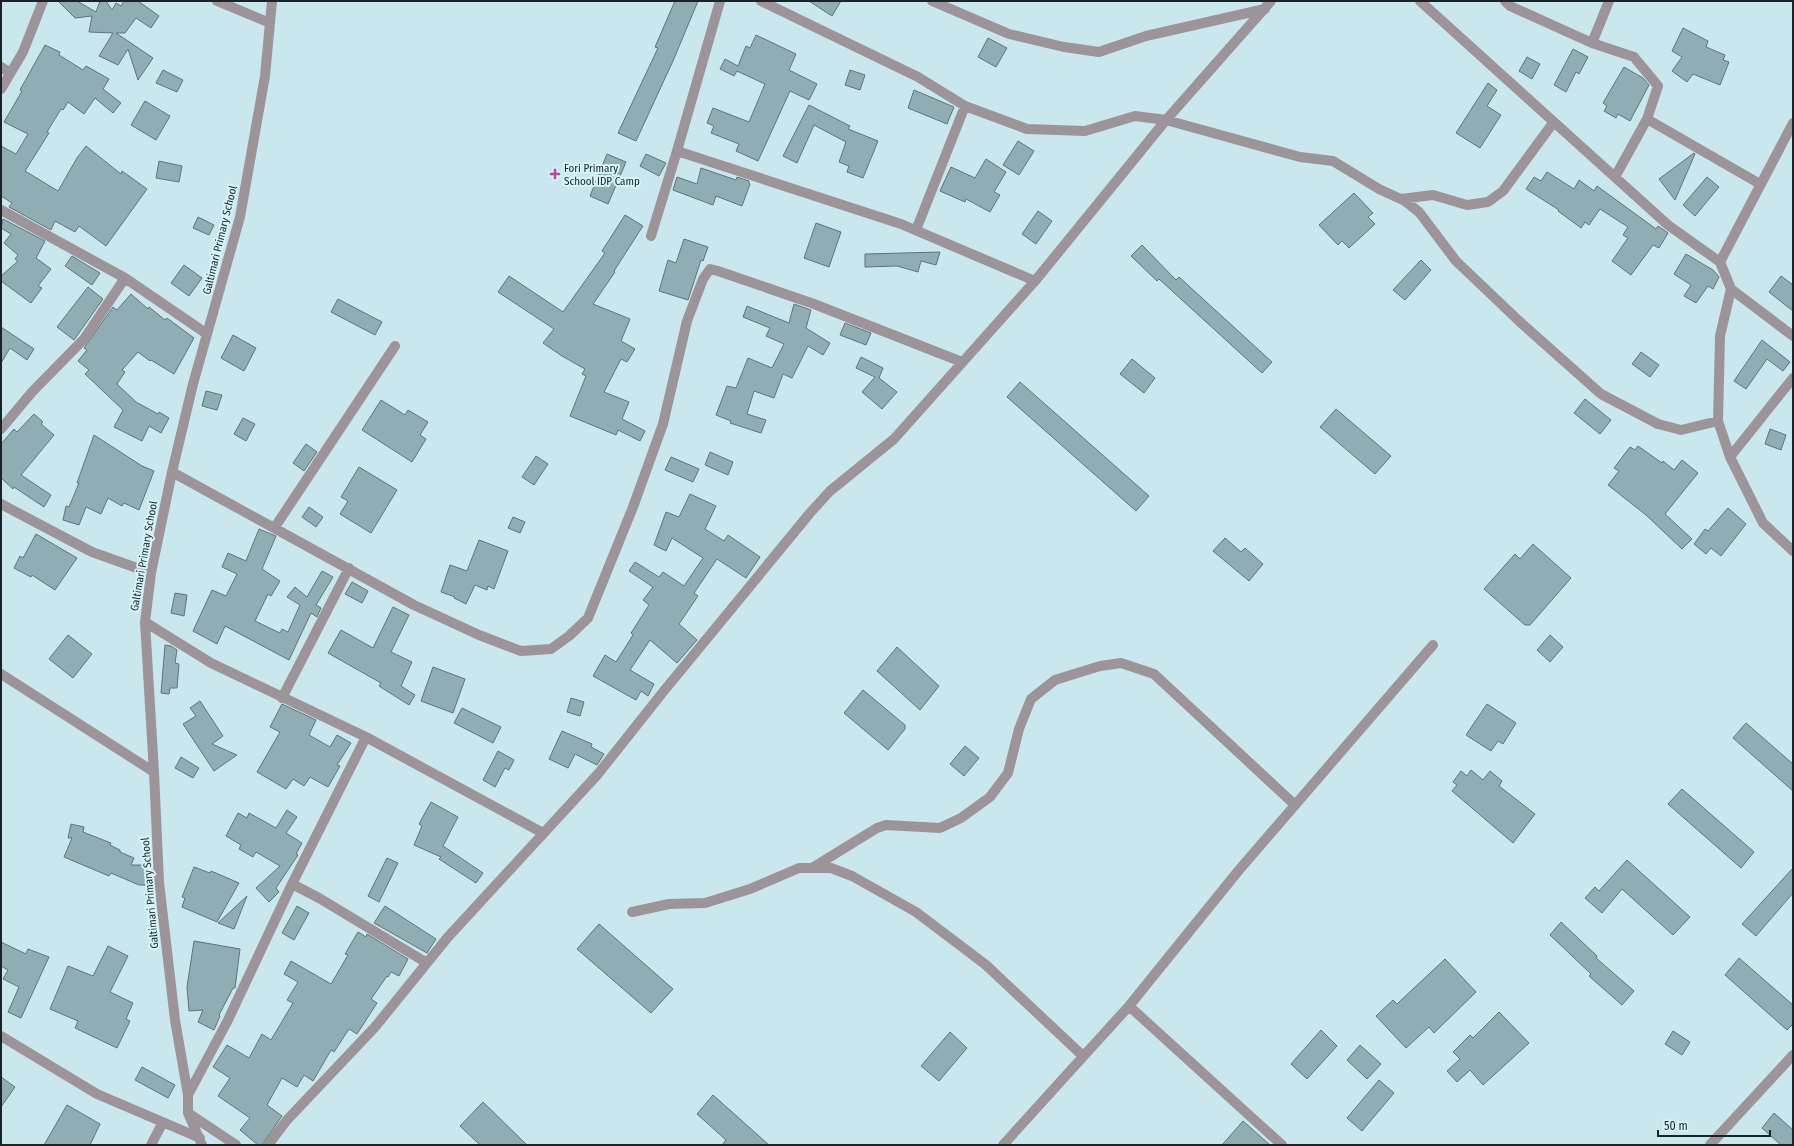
<svg xmlns="http://www.w3.org/2000/svg" width="1794" height="1146" font-family="'Fira Sans Condensed',sans-serif">
<style>
.building{fill:#91adb4;stroke:#5b757b}
.lines{fill:none;stroke-linecap:round;stroke-linejoin:round}
.minor{stroke:#9d949a;stroke-width:10}
.poi-dot{fill:#bc469e;stroke:#d7f4fb;stroke-width:1.5}
.labels{text-anchor:middle;dominant-baseline:central;stroke-width:4;stroke-linejoin:round;paint-order:stroke}
.poi-label{font-size:11px;fill:#192427;stroke:#d7f4fb;text-anchor:start}
.street-label{font-size:11px;fill:#192427;stroke:#d7f4fb}
</style>
<rect width="100%" height="100%" fill="#cae7ee"/>
<path class="building" d="M58,1H77L96,12L100,1H106L112,10L116,3L121,6L124,1H138L159,16L151,28L136,18L125,33H116L153,58L138,80L128,49L118,65L99,56L113,33L89,32L92,16L75,18Z
M675,1H698L673,61L636,141L618,133L658,48L655,47Z
M809,1H841L832,16Z
M1683,28L1708,41L1706,47L1725,55L1723,60L1729,62L1720,85L1693,74L1687,82L1672,71L1682,57L1672,51Z
M756,35L796,54L789,70L817,84L809,100L790,91L758,161L736,151L739,144L711,133L714,126L707,123L713,108L749,122L765,84L737,71L734,76L720,69L725,59L738,66L746,46L750,48Z
M988,38L1007,48L996,67L978,57Z
M45,45L60,52L59,55L83,70L86,66L109,79L103,89L121,103L113,113L95,98L84,114L68,102L63,110L61,109L47,132L49,133L25,171L58,191L77,158L86,146L121,174L122,171L147,189L106,246L79,226L75,232L55,221L51,230L9,207L12,203L1,196V146L16,154L28,134L4,122L22,91L20,90Z
M1573,49L1588,57L1579,74L1576,72L1566,92L1554,85Z
M1527,57L1540,64L1532,79L1519,71Z
M1624,67L1643,78L1649,85L1630,121L1618,114L1616,118L1604,111L1607,106L1603,103Z
M163,70L183,80L177,92L156,83Z
M850,70L865,75L860,90L845,85Z
M1488,83L1497,90L1487,106L1501,115L1480,148L1456,133Z
M914,90L954,107L947,124L908,108Z
M145,101L170,116L156,140L131,125Z
M809,105L850,126L848,129L878,141L863,178L847,172L849,166L839,162L846,142L814,125L797,163L783,156Z
M1018,141L1034,151L1019,175L1003,165Z
M1694,153L1695,154L1675,200L1659,179Z
M607,154L626,162L608,204L590,196Z
M646,154L666,163L659,176L640,166Z
M986,159L1006,172L994,192L1000,195L990,212L966,199L965,202L940,191L951,167L975,178Z
M159,161L182,166L179,182L156,178Z
M701,168L736,180L737,177L749,181V183L750,184L742,206L716,196L713,205L673,190L677,177L697,184Z
M1547,172L1574,189L1579,180L1594,191L1597,186L1656,229L1658,226L1664,230L1668,233L1659,248L1653,245L1631,275L1612,261L1628,238L1623,235L1628,227L1600,209L1589,225L1585,222L1581,228L1558,211L1559,210L1526,189L1534,177L1541,181Z
M1707,177L1719,187L1695,216L1683,205Z
M1354,193L1373,213L1368,217L1375,224L1349,248L1342,241L1338,245L1319,225Z
M1038,211L1052,221L1036,244L1022,234Z
M625,215L643,226L614,271L615,272L593,304L630,319L621,341L635,349L627,362L621,359L604,392L629,402L622,419L645,431L640,441L618,430L616,435L570,416L586,376L582,374L585,369L562,356L543,343L554,329L498,292L509,276L563,312L605,253L602,251Z
M198,217L214,225L209,235L193,228Z
M3,219L45,241L36,258L51,269L38,286L42,288L31,303L1,281V276L18,261L15,259L18,255L4,243L11,234L1,228Z
M816,223L841,232L829,267L804,258Z
M684,239L708,247L703,261L701,260L688,300L659,291L668,260L676,263Z
M1142,245L1176,280L1179,277L1272,362L1262,373L1159,279L1157,281L1131,256Z
M940,252L936,265L921,261L918,272L897,266L865,267V254Z
M1686,254L1713,270L1719,277L1713,289L1708,286L1696,303L1684,296L1691,285L1674,274Z
M72,256L100,273L92,285L65,266Z
M1421,260L1431,270L1405,300L1393,290Z
M184,265L202,278L189,296L171,283Z
M1781,276L1793,285V311L1769,292Z
M88,287L103,299L74,340L57,327Z
M131,294L148,309L149,307L165,320L167,318L194,338L174,374L151,360L150,361L138,352L122,370L125,372L117,384L136,402L158,414L159,412L169,418L161,433L149,426L142,441L114,427L123,410L85,374L89,370L78,361L87,350L84,348L113,307L117,310Z
M338,299L382,322L375,335L331,312Z
M794,304L811,310L806,328L830,343L823,355L808,346L792,378L783,374L774,398L754,391L747,414L766,420L761,433L730,423L731,421L716,415L727,386L736,388L748,358L772,368L784,344L766,336L770,328L743,317L747,306L789,323Z
M845,323L871,333L866,345L840,335Z
M1,327L34,349L27,360L10,348L1,363Z
M233,335L256,348L244,371L221,358Z
M1762,340L1790,362L1783,371L1767,359L1746,389L1734,381Z
M1641,352L1659,365L1650,377L1632,364Z
M861,357L883,368L879,378L897,392L882,409L862,392L875,377L856,368Z
M1132,359L1155,378L1144,393L1120,374Z
M1020,382L1149,496L1136,511L1007,397Z
M206,391L222,395L217,410L202,406Z
M1585,399L1611,420L1600,434L1574,413Z
M381,400L405,415L408,410L428,422L420,435L426,439L412,462L362,430Z
M1336,409L1391,456L1375,474L1320,427Z
M34,414L43,422L41,424L54,435L21,475L51,495L44,507L14,487L13,489L1,478V444L14,429L17,432Z
M243,418L255,424L246,441L234,434Z
M1770,429L1786,435L1781,450L1765,444Z
M94,435L142,466L154,471L139,510L124,503L122,506L108,498L101,514L86,507L79,525L63,520L66,506L69,507L79,483H77Z
M306,444L317,452L304,471L293,463Z
M1638,446L1662,463L1663,461L1674,470L1682,460L1698,473L1665,514L1692,539L1682,549L1646,515L1608,485L1619,471L1614,468L1630,447L1635,450Z
M710,452L733,462L728,475L705,465Z
M536,456L548,464L534,485L522,477Z
M671,457L699,469L693,482L665,470Z
M359,467L397,490L371,533L340,514L348,501L341,497Z
M690,494L716,506L705,529L724,541L728,535L760,557L746,578L717,559L694,593L698,596L679,624L697,640L677,663L650,640L630,670L654,684L648,696L641,691L636,700L593,676L605,655L616,662L633,635L631,633L649,605L643,600L653,587L629,571L635,562L659,577L663,572L684,586L703,558L672,538L666,551L654,545L666,512L679,517Z
M309,507L323,517L316,527L302,517Z
M1728,508L1746,524L1721,556L1711,548L1706,554L1694,544L1705,529L1708,531Z
M513,517L525,522L520,533L508,528Z
M259,529L276,536L262,569L280,581L271,596L268,594L255,621L280,633L282,629L288,632L300,605L287,597L295,587L307,597L322,571L333,577L316,605L321,608L317,617L311,613L289,660L225,626L217,644L193,631L212,590L226,596L237,574L222,567L228,553L246,561Z
M36,534L77,558L55,590L32,575L31,577L14,568L20,556L23,558Z
M1225,538L1241,552L1245,548L1263,564L1249,581L1213,551Z
M479,540L508,551L494,589L488,586L487,590L475,585L466,604L454,598L455,597L441,592L450,565L467,571Z
M1533,544L1571,578L1530,625H1525L1484,589L1515,554L1520,559Z
M352,582L368,591L362,603L345,594Z
M175,593L187,595L184,616L171,613Z
M393,607L409,615L391,652L412,662L401,686L415,695L409,705L379,686L381,683L328,653L341,630L373,648Z
M68,635L92,654L73,678L49,659Z
M1550,635L1563,647L1550,662L1537,650Z
M165,645L171,646L177,650L175,663L179,664L177,688H170L169,694L161,693Z
M897,647L939,686L920,710L877,671Z
M433,667L465,679L453,713L421,701Z
M863,690L905,725V729L888,750L844,713Z
M571,698L584,702L580,716L567,712Z
M200,701L223,736L212,744L237,755L214,771L183,724L196,716L190,708Z
M282,704L316,720L309,735L330,747L337,735L351,743L337,765L340,766L328,787L310,777L304,786L293,779L286,789L257,772L280,732L270,727Z
M1487,704L1516,723L1503,744L1498,741L1491,751L1466,735Z
M462,708L501,727L493,743L454,723Z
M1746,723L1793,764V791L1733,738Z
M562,731L592,744L591,747L604,754L597,765L575,754L568,768L549,759Z
M965,746L979,758L964,776L950,764Z
M498,751L514,760L509,770L505,768L495,787L483,780Z
M181,757L199,768L193,778L175,768Z
M1471,770L1483,780L1490,771L1502,781L1499,786L1535,814L1513,843L1452,791L1457,785L1453,782L1461,771L1467,776Z
M1682,789L1754,852L1741,868L1668,804Z
M431,802L458,817L443,846L483,873L476,883L439,859L441,857L414,845L422,826L419,824Z
M287,810L297,817L286,833L302,843L296,854L298,855L276,888L279,892L269,902L256,888L280,866L256,852L253,857L239,849L241,845L226,836L238,813L247,818L249,813L276,828Z
M71,824L84,827L83,832L111,843L110,845L120,850V852L134,858L131,865H146V885H139L111,873L109,876L64,857L72,838H68Z
M387,858L398,863L379,902L368,896Z
M1627,860L1690,917L1673,935L1622,889L1602,913L1585,898L1595,887L1599,891Z
M194,867L210,873L211,871L239,883L217,922L182,907L185,898L182,897Z
M1793,868V893L1756,936L1742,924Z
M247,896L234,929L218,923Z
M297,906L309,913L294,940L282,933Z
M385,906L436,939L427,953L374,923Z
M1561,922L1597,956L1596,958L1634,991L1622,1005L1589,976L1591,974L1550,935Z
M599,924L673,989L651,1013L577,949Z
M358,932L366,937L367,934L408,959L399,976L391,972L388,977L387,976L371,999L377,1003L357,1034L349,1029L334,1052L331,1050L313,1081L304,1075L297,1087L282,1078L267,1105L282,1116L262,1145H258L240,1130L250,1118L218,1096L230,1078L213,1067L227,1045L249,1058L262,1034L271,1040L293,1003L287,1000L298,982L284,974L291,961L331,984L348,955L345,954Z
M194,941L240,949L235,988H233L219,1015L220,1016L214,1030L198,1022L203,1010L189,1011L187,987Z
M1,942L26,954L28,949L49,957L21,1018L8,1012L19,987L3,979L8,970L1,966Z
M108,946L128,956L110,992L133,1003L126,1019L130,1021L117,1048L75,1028L78,1021L50,1009L68,966L93,976Z
M1739,958L1793,1005V1024L1787,1030L1725,975Z
M1445,959L1476,992L1434,1033L1429,1027L1406,1048L1376,1016L1393,1000L1397,1004Z
M1499,1012L1529,1043L1483,1085L1470,1070L1457,1082L1447,1071L1460,1059L1453,1052L1470,1035L1473,1038Z
M1321,1030L1337,1046L1307,1079L1291,1064Z
M1673,1031L1690,1042L1682,1055L1665,1044Z
M950,1032L967,1048L939,1081L921,1066Z
M1360,1045L1381,1064L1367,1079L1347,1060Z
M142,1067L175,1085L168,1098L135,1080Z
M1,1077L15,1087L1,1107Z
M1379,1080L1394,1093L1362,1131L1347,1118Z
M713,1095L769,1145H722L726,1140L697,1114Z
M483,1102L527,1145H480L460,1126Z
M67,1105L100,1124L90,1145H44Z
M1774,1113L1793,1130V1145H1781L1762,1128Z
M1243,1121L1270,1145H1222Z"/>
<g class="lines">
<path class="minor" d="M217,1L270,23
M761,1L918,77L965,106L1027,129L1085,131L1135,116L1166,120L1300,157L1333,161L1379,189L1405,201L1419,212L1456,261L1519,321L1601,394L1658,424L1681,430L1718,421
M932,1L1009,34L1064,47L1099,52L1146,36L1265,9
M1420,1L1668,225L1720,262L1731,289L1793,336
M1505,1L1510,6L1592,43L1634,57L1658,86L1647,119L1615,177
M1592,43L1609,1
M1,67L10,73
M1,89L23,52L43,1
M1647,119L1760,184
M677,151L901,224L1035,281
M1401,199L1433,195L1467,205L1488,202L1503,191L1553,123
M1,210L125,278L207,334
M916,230L965,106
M651,236L677,151L720,1
M1720,262L1793,123
M1731,289L1720,336L1718,421L1730,457L1763,523L1793,551
M1,429L32,392L84,339L125,278
M1730,457L1793,378
M172,472L414,605L479,635L521,651L551,649L569,636L588,618L633,507L663,424L687,321L703,279L710,269L718,271L814,304L962,362
M1,504L92,552L151,573
M275,527L395,346
M145,622L211,663L366,737L543,833
M1,674L154,772
M282,698L349,568
M812,868L877,828L886,825L940,828L961,818L990,797L1008,773L1019,729L1031,699L1055,680L1100,666L1121,663L1154,674L1295,805
M292,884L319,898L427,963
M632,912L669,904L705,903L750,889L799,868H831L852,876L916,912L986,965L1083,1056
M1129,1006L1282,1145
M1,1036L97,1094L200,1138
M188,1095L228,1020L292,884L366,737
M188,1113L236,1145
M151,1145L163,1122
M202,1145L188,1113V1095L175,1020L159,882L154,772L145,622L151,573L172,472L193,384L240,217L265,76L272,1
M268,1145L287,1120L375,1027L448,937L598,774L663,692L810,513L830,491L894,439L1035,281L1166,120L1271,1
M1003,1145L1129,1006L1239,870L1433,645
M1710,1145L1793,1055"/>
</g>
<path class="poi-dot" d="M553 168h4v4h4v4h-4v4h-4v-4h-4v-4h4z"/>
<g class="labels">
<g class="poi-label">
<text x="564" y="168">Fori Primary<tspan x="564" dy="13">School IDP Camp</tspan></text>
</g>
<g class="street-label">
<text transform="translate(220 240) rotate(-76)">Galtimari Primary School</text>
<text transform="translate(144 556) rotate(-80)">Galtimari Primary School</text>
<text transform="translate(150 893) rotate(-95)">Galtimari Primary School</text>
</g>
</g>
<rect width="1794" height="1146" fill="none" stroke="#192427" stroke-width="4"/>
<path d="M1658 1130v6h112v-6" fill="none" stroke="#192427" stroke-width="2"/>
<text x="1664" y="1130" font-size="12" fill="#192427" stroke="#d7f4fb" stroke-width="3" paint-order="stroke">50 m</text>
</svg>
